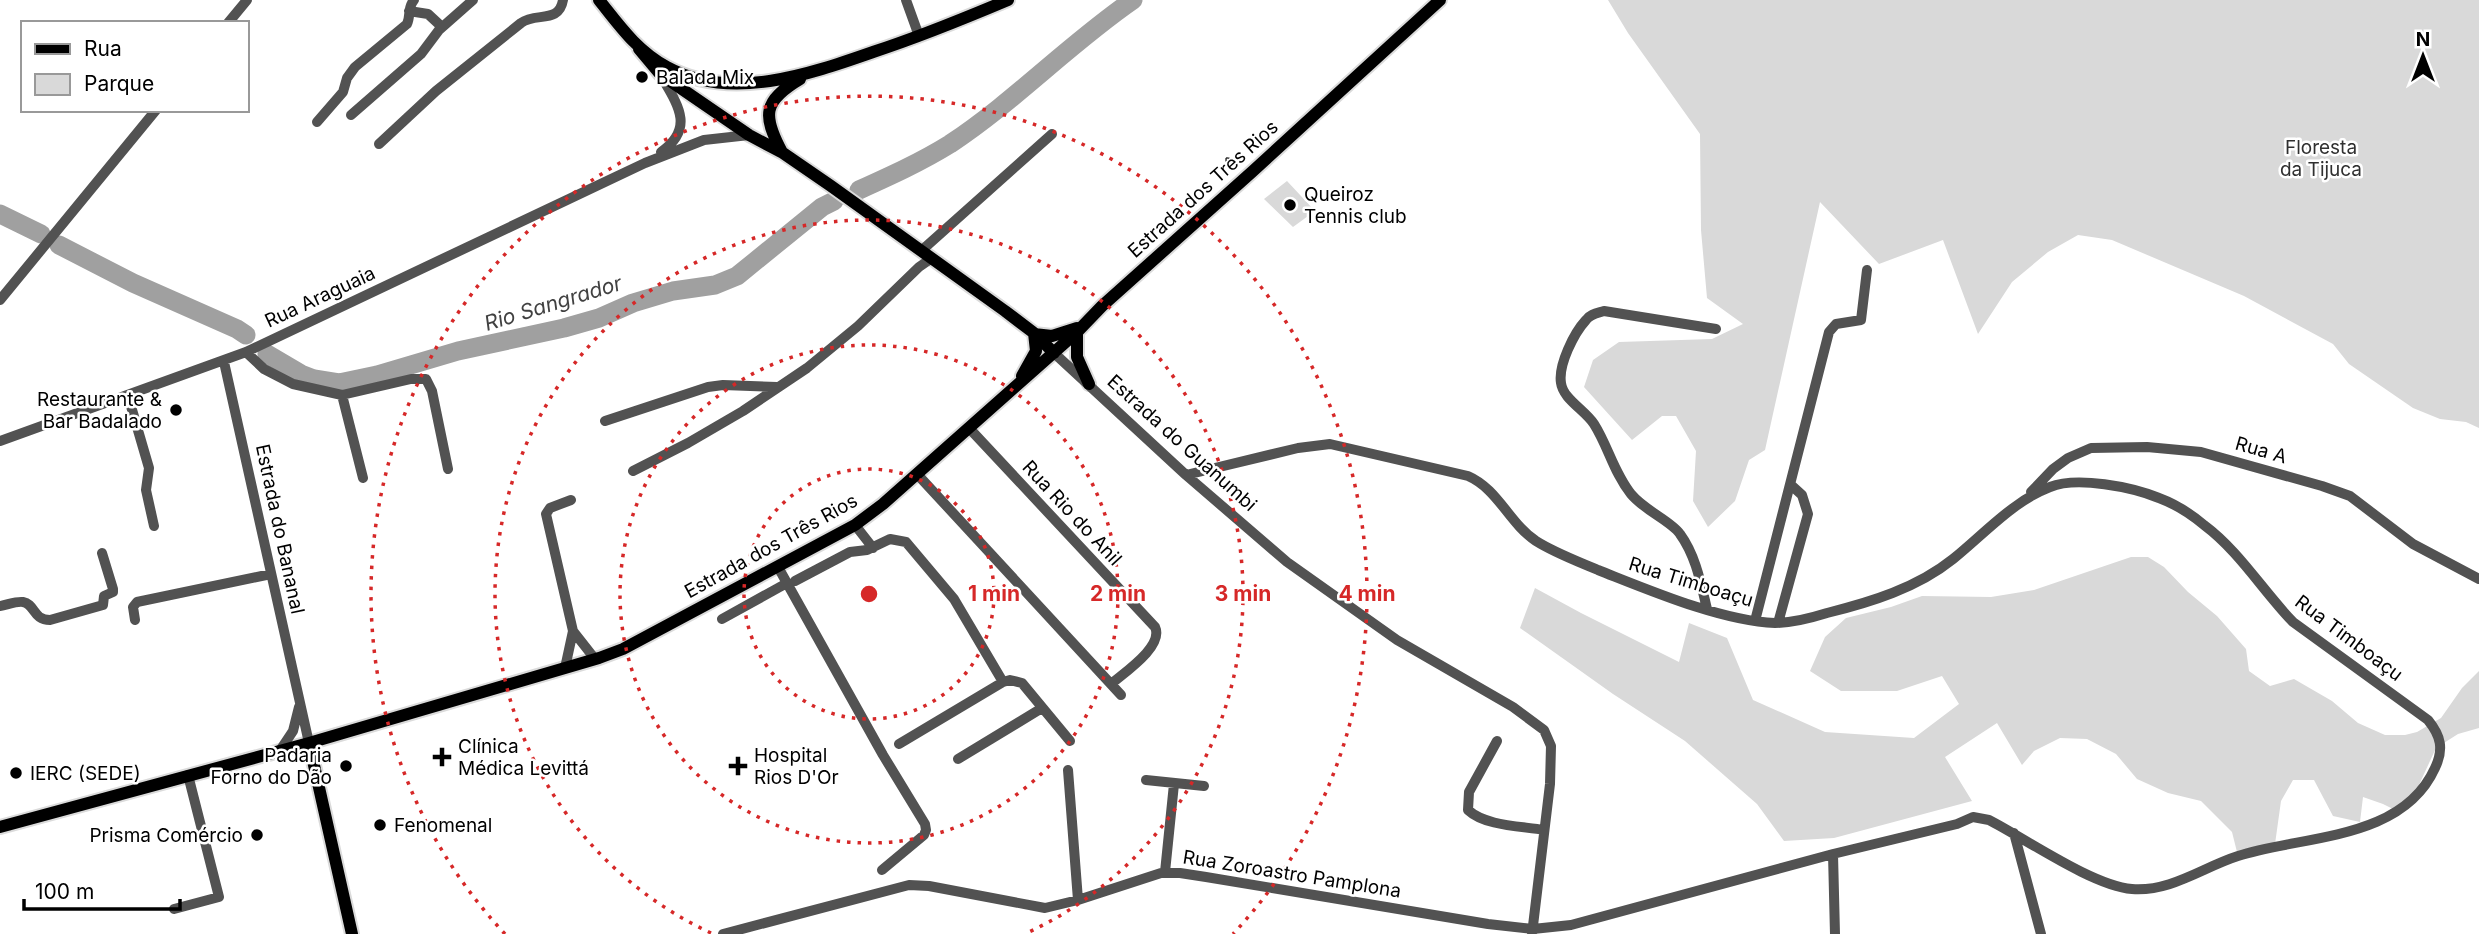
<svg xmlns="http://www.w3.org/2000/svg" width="2479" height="934" font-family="Inter,sans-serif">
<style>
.green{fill:#d9d9d9}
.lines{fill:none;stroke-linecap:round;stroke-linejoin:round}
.river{stroke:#a0a0a0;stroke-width:19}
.major-casing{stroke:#dbdbdb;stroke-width:16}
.minor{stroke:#525252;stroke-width:10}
.major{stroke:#000;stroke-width:12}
.ring{fill:none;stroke:#d62828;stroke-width:3.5;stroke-dasharray:3.5 7}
.poi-dot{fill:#000;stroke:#fff;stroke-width:2.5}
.labels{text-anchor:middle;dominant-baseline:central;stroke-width:5;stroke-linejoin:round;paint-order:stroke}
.poi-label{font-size:19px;fill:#000;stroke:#fff;text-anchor:start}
.park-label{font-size:19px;fill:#303030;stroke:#fff}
.street-label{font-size:19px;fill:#000;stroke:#fff}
.water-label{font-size:21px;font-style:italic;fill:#414141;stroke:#fff}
.centre{fill:#d62828;stroke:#fff;stroke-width:3.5}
.ring-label{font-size:21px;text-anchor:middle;font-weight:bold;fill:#d62828;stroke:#fff;stroke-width:5;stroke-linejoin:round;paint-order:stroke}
</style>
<rect width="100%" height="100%" fill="#fff"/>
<path class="green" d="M1608,0H2479V428L2466,422L2440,419L2413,408L2349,364L2333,344L2244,296L2112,240L2078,235L2048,252L2012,282L1978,334L1943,240L1879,264L1820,202L1765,450L1749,460L1735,501L1708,527L1693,501L1696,451L1676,416H1662L1632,440L1584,387L1593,360L1619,342L1712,339L1743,324L1707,298L1701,230L1700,134L1628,33Z
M1287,181L1315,211L1293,227L1264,199Z
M2131,557H2148L2164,567L2188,592L2217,616L2246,649L2249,671L2270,686L2294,679L2332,701L2358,723L2385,735H2405L2417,732L2441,718L2462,688L2479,671V728L2458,734L2436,748L2412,800L2397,811L2383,804L2363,797L2360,822L2333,816L2314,780H2293L2281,801L2275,844L2237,852L2232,832L2201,801L2168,793L2137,779L2116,754L2087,739L2060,738L2034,751L2022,765L1997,723L1945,757L1972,801L1834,838L1784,841L1757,804L1685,741L1613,694L1520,628L1535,588L1581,613L1679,662L1689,623L1727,638L1753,700L1825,732L1914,738L1959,704L1942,676L1897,691H1841L1810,671L1825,637L1846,618L1891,607L1922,596L1991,597L2034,590Z"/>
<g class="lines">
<path class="river" d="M859,190C890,176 921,162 950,144C1015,101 1069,44 1133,0
M0,214L41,234
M59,245L133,283L237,329L246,335
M267,354L301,374L314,379L339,383L377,375L458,351L564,328L599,318L633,303L673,291L715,285L737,276L822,207L834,201"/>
<defs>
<path id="major" d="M599,0C619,25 637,51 667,67C731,102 810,74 873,52C919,37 963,19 1008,0
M639,49L660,74L749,135L783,153L831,186L1005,311L1034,333L1054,353
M782,152C762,115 763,101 800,79
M1077,332V357L1089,384
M1034,334L1052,336L1077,328
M1022,376L1036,351L1034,333
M309,743L352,934
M0,827L309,743L599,658L623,649L855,525L883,504L1077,332L1102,306L1253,171L1440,0"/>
</defs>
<use href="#major" class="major-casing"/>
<path class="minor" d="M906,0L919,36
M409,11L428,14L442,27
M228,23L247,0
M351,115L421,54L439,30L473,0
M317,122L343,92L347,78L355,67L407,24C411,16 407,8 414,0
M379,144L436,91L521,23C536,12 559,24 563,0
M661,152C695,128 678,105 661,76
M921,251L1052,134
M0,300L156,110
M246,352L264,369L293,384L342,395L411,379H426L432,391L448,469
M1054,353L1186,475L1287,562L1397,640L1513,707L1544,730L1551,746L1550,784L1532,934
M224,362L309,743
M342,395L363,478
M128,396L149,468L146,490L154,526
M605,421L708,387L723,385L777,387
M969,428L1155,627C1164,646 1125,672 1111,684
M0,441L246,352L645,163L704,140L749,135
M633,471L688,443L743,411L807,368L858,326L919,267L932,258
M917,474L1121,695
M2031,492L2053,469L2068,458L2091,448L2147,447L2201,452L2322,486L2350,496L2413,544L2479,579
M855,525L873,548
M778,567L883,755L925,824L926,830L924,835L882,870
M795,581L850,552L867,550L890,539L906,542L954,599L1003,682
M0,606C7,605 16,601 23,602C35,604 33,620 50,620L103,605L104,596L113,592V589L102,553
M1707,609C1701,584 1696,556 1680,534C1671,521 1645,511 1631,494C1614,473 1608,446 1594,424C1585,410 1563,399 1561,383C1558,365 1574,333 1586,320C1590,314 1598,313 1604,311L1716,329
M722,619L787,583
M135,620L133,607L137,602L271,574
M1755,621L1829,332L1836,324L1861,320L1867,270
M1778,623L1808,514L1802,495L1791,485
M573,631L595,659
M565,668L573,631L546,514L550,508L571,500
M1497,741L1469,792L1468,810C1485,826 1521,826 1544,830
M899,744L1003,682L1010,680L1022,683L1070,741
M281,749L293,731L299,707
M958,759L1042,708
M1068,770L1078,900
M1146,780L1204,786
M2014,833L2041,934
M1833,854L1835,934
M1165,872L1174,784
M174,909L219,897L188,775
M723,934L909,885L929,886L1045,908L1078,900L1161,873H1180L1206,877L1488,924L1533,929L1571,925L1833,854L1957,824L1973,817L1989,820C2026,839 2093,886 2132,889C2171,892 2203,867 2238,856C2303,835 2402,841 2435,768C2444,749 2441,736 2428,720L2293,622C2263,591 2239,551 2204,525C2191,514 2175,504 2159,498C2132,487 2077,476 2050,487C2013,501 1983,535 1953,559C1917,588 1871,602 1827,613C1811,618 1792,623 1775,623C1721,621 1649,590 1598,570C1577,561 1555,553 1536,541C1509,523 1498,489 1468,476L1330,444L1298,448L1186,475"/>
<use href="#major" class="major"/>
</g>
<g class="ring">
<circle cx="869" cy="594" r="125"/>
<circle cx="869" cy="594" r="249"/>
<path d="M711 933A374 374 0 1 1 1027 933"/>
<path d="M505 934A498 498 0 1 1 1233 934"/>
</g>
<g class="poi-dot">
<circle cx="642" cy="77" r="7"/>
<circle cx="1290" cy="205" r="7"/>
<circle cx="176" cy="410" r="7"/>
<path d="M438.5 746.5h7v7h7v7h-7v7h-7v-7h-7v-7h7z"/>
<circle cx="346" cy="766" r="7"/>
<path d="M734.5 755.5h7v7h7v7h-7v7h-7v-7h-7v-7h7z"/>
<circle cx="16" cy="773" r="7"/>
<circle cx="380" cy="825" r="7"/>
<circle cx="257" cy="835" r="7"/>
</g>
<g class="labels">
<g class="poi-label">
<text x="656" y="77">Balada Mix</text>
<text x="1304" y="194">Queiroz<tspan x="1304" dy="22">Tennis club</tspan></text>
<text x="162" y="399" text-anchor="end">Restaurante &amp;<tspan x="162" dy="22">Bar Badalado</tspan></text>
<text x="458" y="746">Clínica<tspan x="458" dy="22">Médica Levittá</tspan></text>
<text x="332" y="755" text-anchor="end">Padaria<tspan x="332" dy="22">Forno do Dão</tspan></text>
<text x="754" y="755">Hospital<tspan x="754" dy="22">Rios D'Or</tspan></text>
<text x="30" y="773">IERC (SEDE)</text>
<text x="394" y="825">Fenomenal</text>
<text x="243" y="835" text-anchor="end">Prisma Comércio</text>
</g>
<g class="park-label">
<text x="2321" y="147">Floresta<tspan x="2321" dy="22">da Tijuca</tspan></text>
</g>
<g class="street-label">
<text transform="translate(1203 189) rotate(-42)">Estrada dos Três Rios</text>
<text transform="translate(320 297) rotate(-25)">Rua Araguaia</text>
<text transform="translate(1182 443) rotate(42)">Estrada do Guanumbi</text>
<text transform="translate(2261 450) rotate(16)">Rua A</text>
<text transform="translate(1072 513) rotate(47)">Rua Rio do Anil</text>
<text transform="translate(280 529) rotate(78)">Estrada do Bananal</text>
<text transform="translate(771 546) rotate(-29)">Estrada dos Três Rios</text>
<text transform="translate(1691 582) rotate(17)">Rua Timboaçu</text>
<text transform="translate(2349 638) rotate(37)">Rua Timboaçu</text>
<text transform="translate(1292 874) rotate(9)">Rua Zoroastro Pamplona</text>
</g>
<g class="water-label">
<text transform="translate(553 303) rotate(-17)">Rio Sangrador</text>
</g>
</g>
<circle cx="869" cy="594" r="10" class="centre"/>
<g class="ring-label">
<text x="994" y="601">1 min</text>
<text x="1118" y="601">2 min</text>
<text x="1243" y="601">3 min</text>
<text x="1367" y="601">4 min</text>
</g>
<rect x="21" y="21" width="228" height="91" fill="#ffffff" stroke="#999999" stroke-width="2"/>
<rect x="35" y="44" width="35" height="10" fill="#000000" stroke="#999999" stroke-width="2"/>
<text x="84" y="56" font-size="21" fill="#000000">Rua</text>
<rect x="35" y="74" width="35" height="21" fill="#d9d9d9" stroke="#999999" stroke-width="2"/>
<text x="84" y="91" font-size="21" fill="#000000">Parque</text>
<g transform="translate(2423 56)" stroke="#ffffff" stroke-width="5" paint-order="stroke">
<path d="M0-5L12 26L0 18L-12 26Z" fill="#000000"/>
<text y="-10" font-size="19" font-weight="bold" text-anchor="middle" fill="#000000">N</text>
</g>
<path d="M24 899v10h156v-10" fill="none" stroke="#000000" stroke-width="3.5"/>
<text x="35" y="899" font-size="21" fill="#000000" stroke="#ffffff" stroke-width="5" paint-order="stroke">100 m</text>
</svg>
